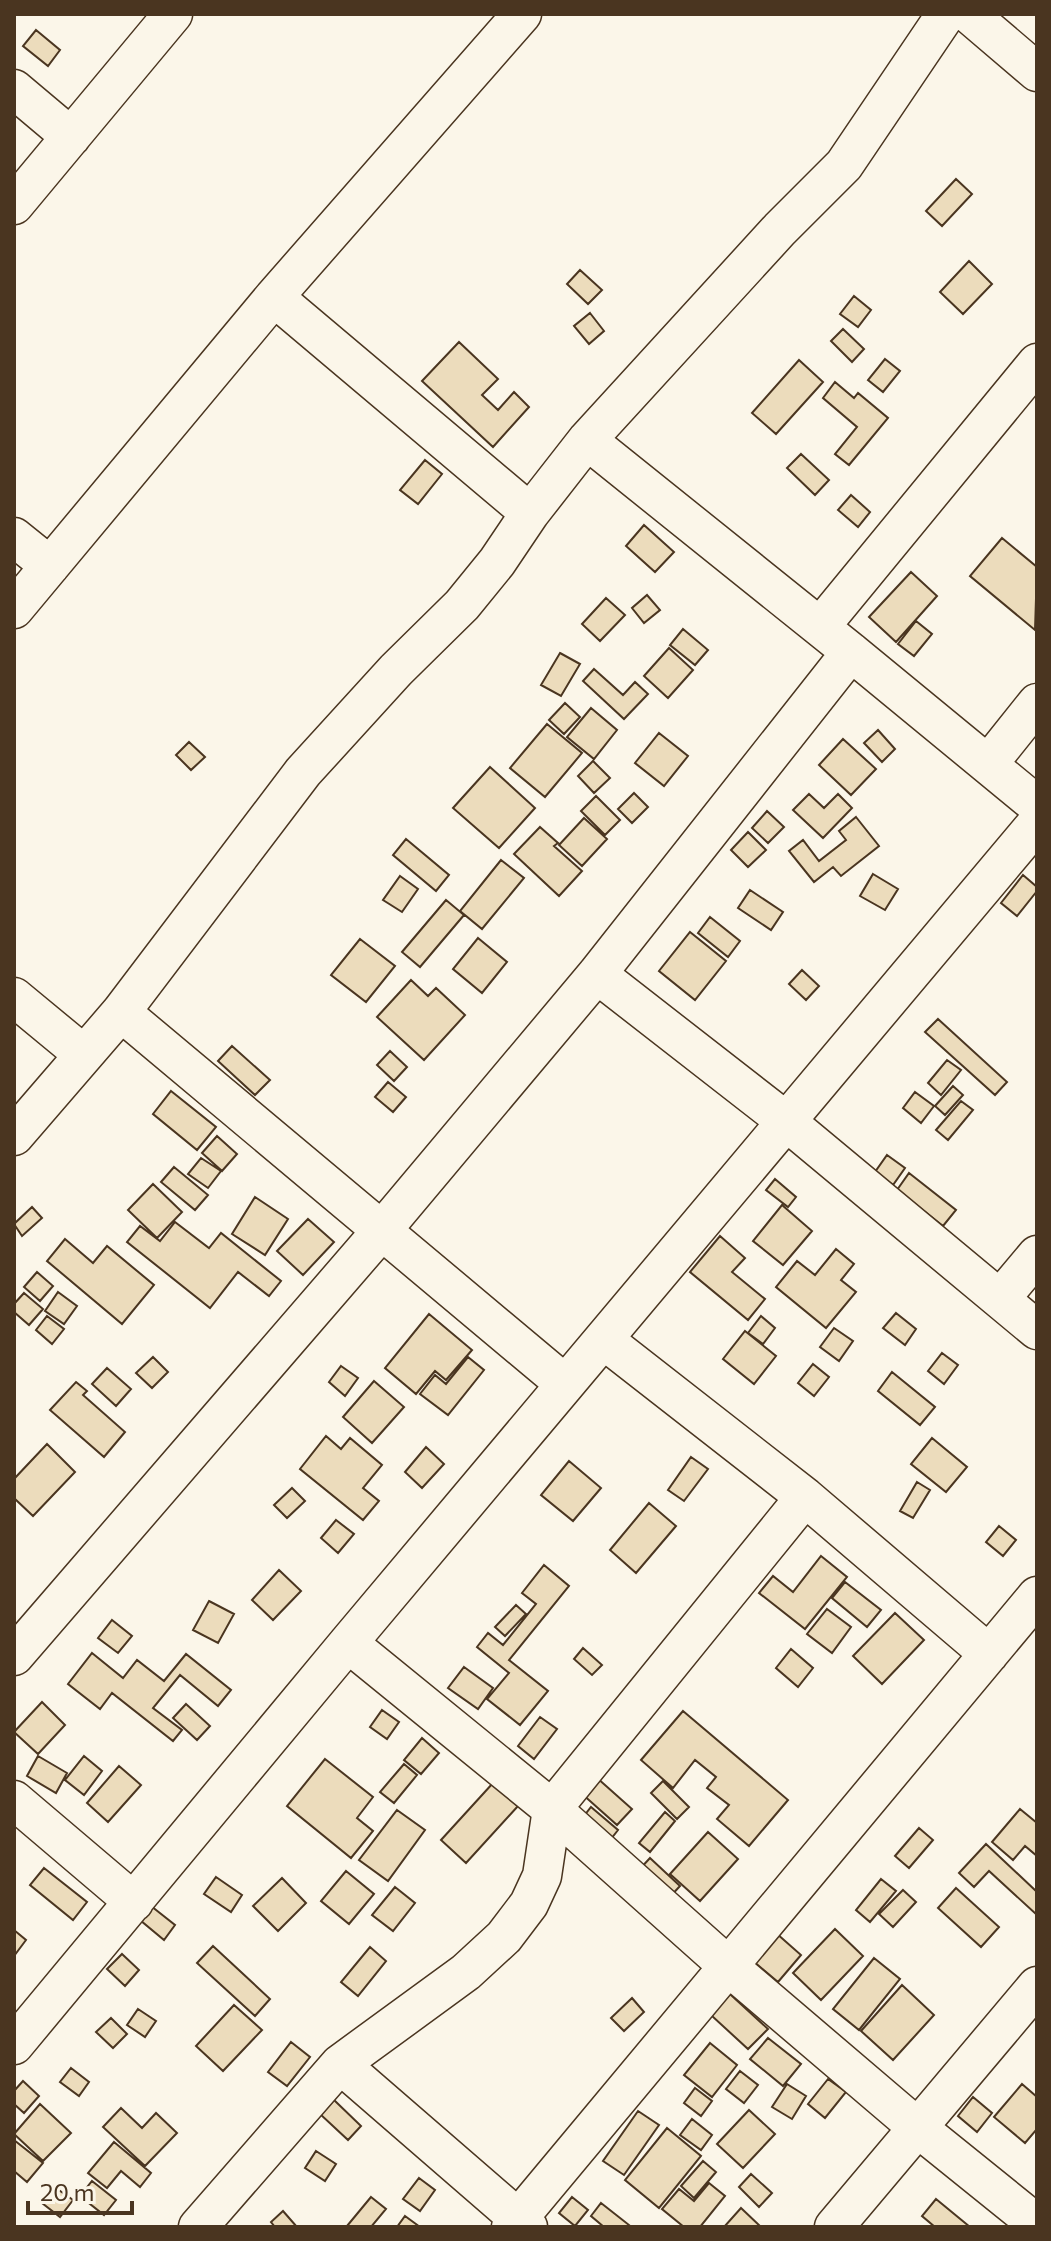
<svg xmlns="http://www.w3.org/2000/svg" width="1051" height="2241" font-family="Commissioner,sans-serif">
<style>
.building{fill:#ecdcbc;stroke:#4a3520;stroke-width:2}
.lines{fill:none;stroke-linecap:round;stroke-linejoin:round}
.minor-casing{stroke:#4a3520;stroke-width:41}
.minor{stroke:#fbf6e9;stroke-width:38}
</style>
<rect width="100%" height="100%" fill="#fbf6e9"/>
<path class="building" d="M36,30L60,50L48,66L23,46Z
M956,179L972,194L942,226L926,211Z
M969,261L992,284L963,314L940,292Z
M580,270L602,290L588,304L567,284Z
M854,296L871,310L858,327L840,314Z
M590,313L604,331L589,344L574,326Z
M843,329L864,349L852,362L831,341Z
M459,342L498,379L482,395L498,410L514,392L529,407L493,447L422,381Z
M885,359L900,371L883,392L868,380Z
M799,360L823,382L776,434L752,413Z
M835,382L854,398L858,393L888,418L849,465L835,454L857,427L823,398Z
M801,454L829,480L815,495L787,468Z
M425,460L442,474L418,504L400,490Z
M851,495L870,512L858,527L838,510Z
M644,525L674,552L655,572L626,546Z
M1002,538L1037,567L1035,630L970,576Z
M911,572L937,596L896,642L869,617Z
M647,595L660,610L644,623L632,608Z
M606,598L625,615L600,641L582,624Z
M916,621L932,634L914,656L898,644Z
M683,629L708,650L695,665L670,645Z
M669,648L693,670L668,698L644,676Z
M560,653L580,664L561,696L541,685Z
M594,669L623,695L635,682L648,694L624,719L583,681Z
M565,703L580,717L564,734L549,720Z
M591,708L617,730L594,759L567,737Z
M547,724L582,753L545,797L510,768Z
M878,730L895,749L882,762L864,743Z
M659,733L688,756L664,786L635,763Z
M843,739L876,769L851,795L819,765Z
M189,742L205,757L191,770L176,755Z
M593,761L610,778L594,793L578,776Z
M490,767L535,808L499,848L453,808Z
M634,793L648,807L632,823L618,809Z
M809,794L824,808L838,794L852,808L823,838L793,810Z
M596,796L620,820L605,835L581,811Z
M767,811L784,827L768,843L752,828Z
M856,817L879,846L841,876L833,867L814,882L789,851L803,840L819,861L846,840L839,831Z
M584,818L607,839L582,866L559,845Z
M540,827L558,843L554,846L582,871L559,896L514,854Z
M748,832L766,850L748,867L731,850Z
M406,839L449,875L436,891L393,855Z
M501,860L524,878L482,929L460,911Z
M873,874L898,889L885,910L860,896Z
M1023,875L1037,887V891L1017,916L1001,903Z
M400,876L418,889L402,912L383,900Z
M750,890L783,912L771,930L738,908Z
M446,900L464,915L420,967L402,952Z
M710,917L740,941L728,957L698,933Z
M690,932L726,961L695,1000L659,971Z
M478,938L507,962L482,993L453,969Z
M360,939L395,966L366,1002L331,975Z
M802,970L819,986L806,1000L789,984Z
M411,980L428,996L436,988L465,1015L424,1060L377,1017Z
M938,1019L1007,1082L995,1095L925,1032Z
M232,1046L270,1080L255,1095L218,1061Z
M390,1051L407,1067L394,1081L377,1065Z
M947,1060L961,1070L941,1095L928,1083Z
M388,1082L406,1097L393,1112L375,1097Z
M953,1086L963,1095L945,1115L935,1106Z
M171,1091L216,1127L197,1150L153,1114Z
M915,1092L934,1106L921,1123L903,1108Z
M961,1101L973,1110L948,1140L936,1130Z
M217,1136L237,1154L222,1171L202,1153Z
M887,1155L905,1168L893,1185L875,1172Z
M201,1158L221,1171L208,1188L188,1174Z
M174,1167L208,1195L195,1210L161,1182Z
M909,1173L956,1210L943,1226L897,1190Z
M775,1179L796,1197L788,1207L766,1190Z
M153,1184L182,1212L157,1238L128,1210Z
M255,1197L288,1219L265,1255L232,1234Z
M782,1205L812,1231L783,1265L753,1241Z
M32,1207L42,1218L22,1236L14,1224Z
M308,1219L334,1242L303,1275L277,1251Z
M175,1222L209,1248L221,1233L281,1281L269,1296L238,1272L210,1308L127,1242L140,1226L160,1241Z
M720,1236L745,1258L732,1272L765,1299L748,1320L690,1272Z
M65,1239L93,1263L107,1246L154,1285L122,1324L47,1261Z
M836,1249L854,1264L841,1280L856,1292L826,1328L776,1287L797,1261L815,1275Z
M37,1272L53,1286L40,1301L24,1287Z
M58,1292L77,1306L64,1324L45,1311Z
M24,1293L43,1309L29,1325L14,1312V1304Z
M896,1313L916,1329L905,1345L883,1328Z
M429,1314L472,1350L446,1380L435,1371L416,1394L385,1368Z
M47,1316L64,1329L52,1344L36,1330Z
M761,1316L775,1328L763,1344L748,1333Z
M834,1328L853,1341L839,1361L820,1347Z
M745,1331L776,1356L754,1384L723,1359Z
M942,1353L958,1365L944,1384L928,1371Z
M153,1357L168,1372L152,1388L136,1373Z
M468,1357L484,1370L448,1415L420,1394L435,1375L446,1384Z
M813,1364L829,1377L814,1396L798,1383Z
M341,1366L358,1378L345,1396L329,1382Z
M107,1368L131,1389L116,1406L92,1384Z
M892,1372L935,1407L920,1425L878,1391Z
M374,1381L404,1407L372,1443L343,1417Z
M76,1382L87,1391L83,1395L125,1432L104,1457L50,1410Z
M326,1436L341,1449L350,1438L382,1465L363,1488L379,1501L363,1520L300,1469Z
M932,1438L967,1467L946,1492L911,1464Z
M47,1444L75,1472L33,1516L14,1498V1479Z
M426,1447L444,1464L422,1488L405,1472Z
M691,1457L708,1469L684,1501L668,1490Z
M569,1461L601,1488L573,1521L541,1495Z
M917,1482L930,1490L913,1518L900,1511Z
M292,1488L305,1501L287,1518L274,1505Z
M649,1503L676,1526L636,1573L610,1550Z
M336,1520L354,1534L338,1553L321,1538Z
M999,1526L1016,1540L1003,1556L986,1542Z
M821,1556L847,1577L805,1629L759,1593L773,1576L793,1592Z
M544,1565L569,1586L509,1660L548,1691L520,1725L487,1699L509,1673L477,1647L488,1633L503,1645L536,1604L522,1593Z
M279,1570L301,1591L273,1620L252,1600Z
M845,1582L881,1610L867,1627L832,1598Z
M209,1601L234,1614L218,1643L193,1630Z
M516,1605L526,1614L505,1636L495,1627Z
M827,1609L851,1627L832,1653L807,1634Z
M895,1613L924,1640L882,1684L853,1656Z
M112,1620L132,1636L118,1653L98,1638Z
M583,1648L602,1665L592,1675L574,1659Z
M791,1649L813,1668L798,1687L776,1668Z
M92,1653L123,1678L137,1660L164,1681L186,1654L231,1690L218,1706L180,1675L153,1708L182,1730L173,1741L112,1693L100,1709L68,1684Z
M464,1667L493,1688L478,1709L448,1688Z
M42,1702L65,1725L38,1754L14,1732Z
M186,1704L210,1726L197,1740L173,1718Z
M382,1710L399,1722L387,1739L370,1727Z
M683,1711L788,1800L749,1846L717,1819L729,1805L707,1788L716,1777L695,1760L673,1788L641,1760Z
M540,1717L557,1729L534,1759L518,1746Z
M422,1738L439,1753L421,1774L404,1760Z
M38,1756L67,1773L56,1793L27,1776Z
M84,1756L102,1771L84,1795L65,1780Z
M325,1759L373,1797L357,1818L373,1831L351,1858L287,1806Z
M404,1764L417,1775L394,1803L380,1792Z
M119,1766L141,1785L108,1822L87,1803Z
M596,1777L632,1809L617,1825L581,1793Z
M663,1781L689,1807L677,1819L651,1793Z
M493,1783L518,1806L466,1863L441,1840Z
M591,1807L618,1830L607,1844L580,1821Z
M1020,1809L1037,1823V1856L1025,1846L1013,1860L992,1842Z
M397,1810L425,1830L388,1881L359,1860Z
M665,1812L675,1821L650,1852L639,1843Z
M919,1828L933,1840L909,1868L895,1856Z
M708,1832L738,1859L700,1901L670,1874Z
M986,1844L1037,1892V1915L989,1871L974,1887L959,1873Z
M650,1858L680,1886L668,1899L638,1871Z
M44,1868L87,1902L73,1920L30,1885Z
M346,1871L374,1894L349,1924L321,1901Z
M216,1877L242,1895L231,1912L204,1894Z
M282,1878L306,1903L278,1931L253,1906Z
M881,1879L896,1891L870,1922L856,1910Z
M395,1887L415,1903L393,1931L372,1915Z
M956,1888L999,1927L981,1947L938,1908Z
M903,1890L916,1902L893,1927L879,1914Z
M151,1906L175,1925L164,1940L140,1920Z
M835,1929L863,1956L821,2000L793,1973Z
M14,1930L26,1940L14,1956Z
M776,1933L801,1955L778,1982L753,1961Z
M213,1946L270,1999L255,2016L197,1963Z
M370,1947L386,1961L358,1996L341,1982Z
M122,1954L139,1970L125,1986L107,1969Z
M874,1958L900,1979L859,2030L833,2009Z
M719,1984L768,2029L748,2049L700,2005Z
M902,1985L934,2015L893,2060L861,2031Z
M632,1998L644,2012L624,2031L611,2018Z
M234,2005L262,2030L223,2071L196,2046Z
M138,2009L156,2021L145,2037L127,2025Z
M111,2018L127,2034L113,2048L96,2032Z
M768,2038L801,2064L783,2086L750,2059Z
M291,2042L310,2057L287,2086L268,2072Z
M710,2043L737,2065L712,2097L684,2075Z
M71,2068L89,2082L79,2096L60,2082Z
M740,2071L758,2085L744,2103L726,2089Z
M828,2079L846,2092L825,2118L808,2104Z
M23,2081L39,2096L24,2113L14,2104V2091Z
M787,2084L806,2096L792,2119L772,2107Z
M1022,2084L1037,2097V2129L1025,2143L994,2117Z
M695,2088L712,2101L701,2116L684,2103Z
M973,2097L992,2113L977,2132L958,2116Z
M333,2099L361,2126L348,2140L320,2114Z
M40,2104L71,2133L43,2161L14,2134Z
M121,2108L142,2128L156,2113L177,2133L145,2166L103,2127Z
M749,2110L775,2134L743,2168L717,2144Z
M638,2111L659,2125L624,2175L603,2161Z
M692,2119L712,2135L701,2150L680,2135Z
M667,2128L701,2156L659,2208L625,2180Z
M14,2140L43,2163L27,2182L14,2171Z
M114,2142L151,2173L140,2187L121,2171L107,2188L88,2173Z
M316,2151L336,2164L325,2181L305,2168Z
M703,2161L716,2172L694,2198L681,2186Z
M751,2174L772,2193L759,2207L739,2187Z
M419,2178L435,2190L420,2211L403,2199Z
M92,2181L116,2200L104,2215L80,2196Z
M709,2183L725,2196L700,2227H684L662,2209L679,2189L694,2201Z
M53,2186L73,2200L60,2217L42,2203Z
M371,2197L386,2209L371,2227H349L347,2226Z
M572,2197L588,2210L575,2226L559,2213Z
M936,2199L970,2227H935L922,2216Z
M601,2203L629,2225L627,2227H604L591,2216Z
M741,2208L761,2227H724Z
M283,2211L297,2227H275L271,2222Z
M405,2216L420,2227H397Z"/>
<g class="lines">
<defs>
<path id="minor" d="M969,14L1037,72
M14,89L71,137
M14,205L173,14
M274,297L530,513
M587,440L851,652L1037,805
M14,537L50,566
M14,609L274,297L522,14
M820,627L1037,363
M989,763L1037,703
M597,974L787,1122L1037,1330
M14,997L83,1054
M121,1012L565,1384
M14,1136L121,1012L303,772L396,670L462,605L497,562L530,513L587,440L780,229L844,165L946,14
M1000,1299L1037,1255
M604,1340L805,1497L989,1654
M348,1643L552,1809L728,1966L918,2128L1037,2224
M14,1656L383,1229L597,974L851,652
M14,1800L134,1902
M14,2045L348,1643L1037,823
M340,2064L528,2227
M198,2227L340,2064L466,1972L504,1937L529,1904L542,1876L552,1809L805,1497
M511,2227L1037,1596
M834,2227L1037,1986"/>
</defs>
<use href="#minor" class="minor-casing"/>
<use href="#minor" class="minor"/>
</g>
<rect width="1051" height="2241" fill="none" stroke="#4a3520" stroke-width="32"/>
<path d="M28 2201v12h104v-12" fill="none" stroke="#4a3520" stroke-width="4"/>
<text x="40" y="2201" font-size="24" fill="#4a3520" stroke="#fbf6e9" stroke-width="6" paint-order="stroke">20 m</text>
</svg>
